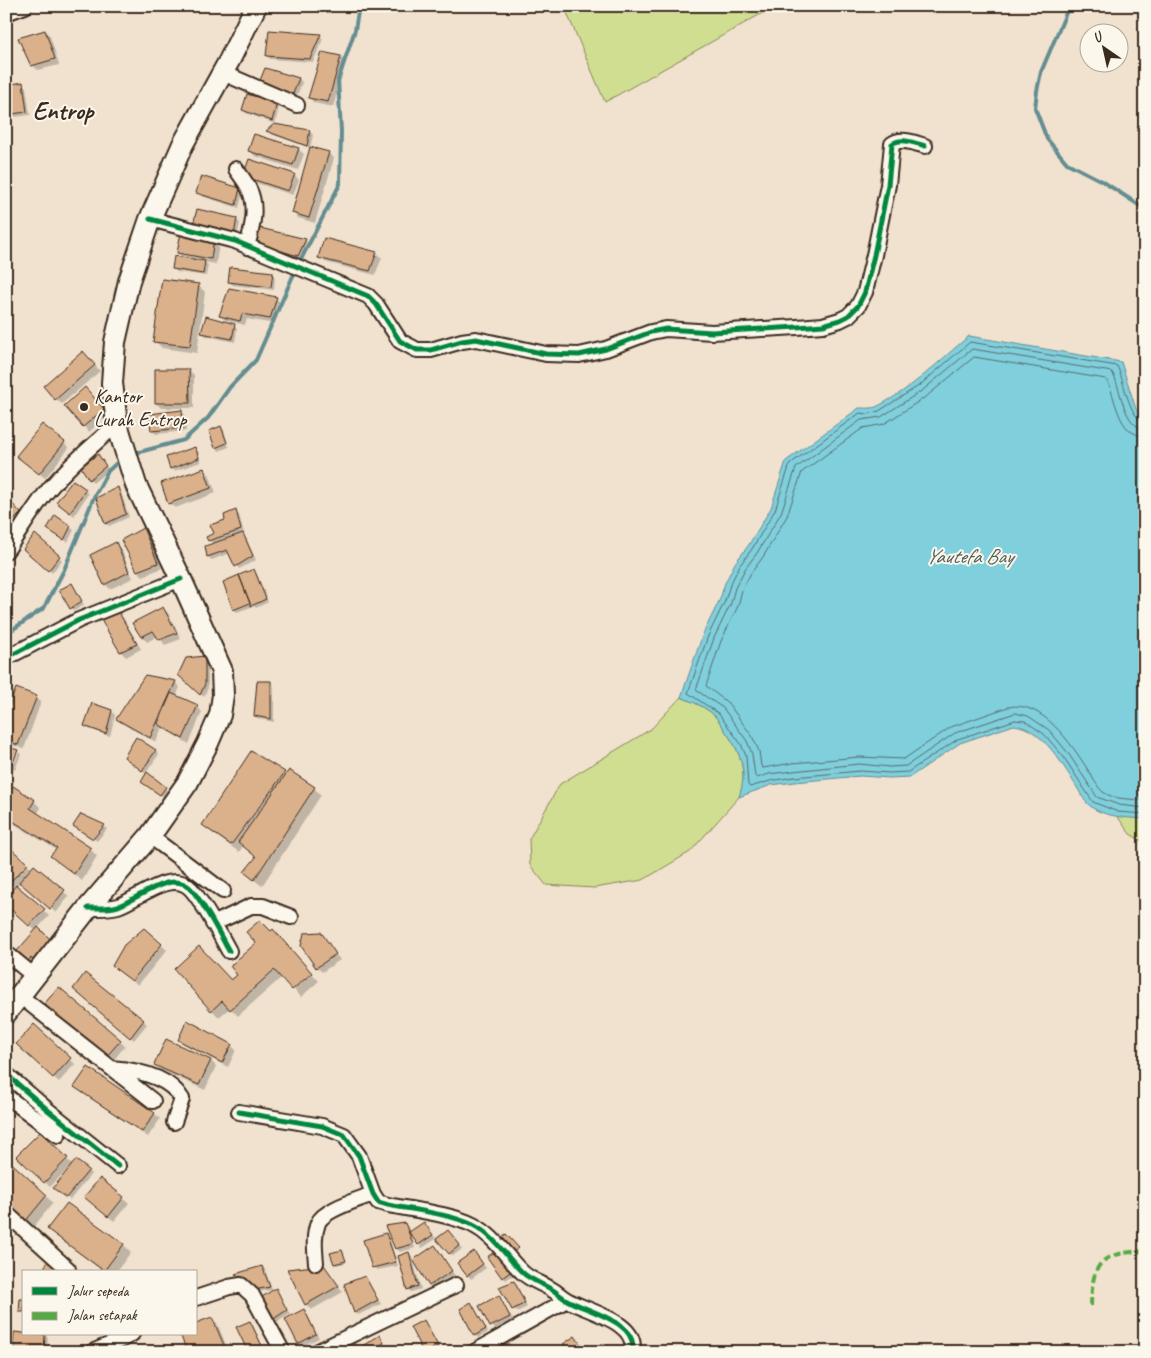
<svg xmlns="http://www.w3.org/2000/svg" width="1151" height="1358" font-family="Caveat,sans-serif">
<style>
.green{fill:#d0de92;stroke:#868458}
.water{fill:#80cfdd;stroke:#648d91}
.shadow{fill:#0003}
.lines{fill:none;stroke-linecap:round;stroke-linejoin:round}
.shore{stroke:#576c6a;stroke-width:1}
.stream{stroke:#648d91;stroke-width:4}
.building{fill:#dbb18c;stroke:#3b2a1e}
.minor-casing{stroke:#3b2a1e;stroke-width:18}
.highway-casing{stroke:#3b2a1e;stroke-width:24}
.minor{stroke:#fbf7ec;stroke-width:14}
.highway{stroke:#fbf7ec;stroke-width:20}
.quiet{stroke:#55ab43;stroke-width:4;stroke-dasharray:8 4;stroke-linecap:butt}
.cycleway-casing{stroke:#fbf7ec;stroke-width:8}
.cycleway{stroke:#00873e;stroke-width:5}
.poi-dot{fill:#3b2a1e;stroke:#fbf7ec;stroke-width:2}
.labels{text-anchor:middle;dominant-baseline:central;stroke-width:4;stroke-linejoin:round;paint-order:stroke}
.poi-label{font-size:20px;fill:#3b2a1e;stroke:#fbf7ec;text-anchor:start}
.water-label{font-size:21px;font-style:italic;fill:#505c57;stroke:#fbf7ec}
.district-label{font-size:25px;font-weight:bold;fill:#3b2a1e;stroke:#fbf7ec}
</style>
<rect width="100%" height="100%" fill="#f1e2cf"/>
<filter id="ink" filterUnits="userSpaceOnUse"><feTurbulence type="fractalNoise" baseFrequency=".02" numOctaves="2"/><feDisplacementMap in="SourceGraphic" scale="10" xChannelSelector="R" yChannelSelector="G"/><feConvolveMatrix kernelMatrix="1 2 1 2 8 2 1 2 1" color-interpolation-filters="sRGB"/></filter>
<g filter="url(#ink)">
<path class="green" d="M564,6H775L605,102Z
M681,697C693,702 706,707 715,716C719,721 723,727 726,732C741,753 748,772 739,797L690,852L643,880L594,888L546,885L530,865L529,839L560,784L651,729Z
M1117,816L1145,819V843L1130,834Z"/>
<path class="water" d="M969,336L1121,362L1136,409L1145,420V819C1129,818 1101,817 1089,805C1084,801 1081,794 1078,789C1064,767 1043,728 1014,725L960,743L910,777L890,778L860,776L795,782L771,785L739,797C748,772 741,753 726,732C723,727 719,721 715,716C706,707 693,702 681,697L703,634L720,599L725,583L735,563L748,546L771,508L786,461L859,408C866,408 872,409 878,406C912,389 940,360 969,336Z"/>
<path class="shadow" d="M45,31L50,36L59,65L38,70L32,65Z
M320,36L323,39L313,62L270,59L267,55Z
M340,57L346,62L333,107L314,103L309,97Z
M266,69L299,79L302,82L297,96L264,86Z
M22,84L26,87L30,115L15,117L12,114Z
M6,100L10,121H6Z
M276,104L279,107L275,124L246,113L243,110Z
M275,125L310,132L313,135L310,148L271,134L268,131Z
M298,149L304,154L298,170L255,156L250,151Z
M328,153L334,158L315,223L298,218L293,213Z
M245,175H294L299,180L293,195L250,181Z
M239,189L243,192L239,208L201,196L198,192Z
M237,220L240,223L237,237L198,228Z
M214,239L219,244L216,264L204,262L208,265L206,276L177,272L174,269L184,259L178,253Z
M305,240L310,245L303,260L261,248L256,243Z
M376,253L382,258L375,275L325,262L319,257Z
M272,274L275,277L274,290L233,285L229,282Z
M198,285L205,292L197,353L162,348L155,341Z
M276,299L282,304L275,324L247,319L245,325L225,320L220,315Z
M234,325L237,329L235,342L206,336L202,333Z
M89,358L100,371L62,404L56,399Z
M189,370L194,375V408H161L156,403Z
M90,394L108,415L89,432L66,406Z
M181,411L185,415L186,431L156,434L152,431Z
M221,427L224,430L229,447L219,451L216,447Z
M64,443L69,448L45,478L23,461Z
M194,448L198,451L201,462L174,471L171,468Z
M101,459L109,470L93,483L83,467Z
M203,469L209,474L216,493L175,508L169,503Z
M117,488L121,492L129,517L109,526L106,523Z
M85,490L88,494L74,516L61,505Z
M6,499L24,517L12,528L9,525Z
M236,512L239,515L244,533L242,534L246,538L256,560L239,569L230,553L212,560L208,557L207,546L213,544L209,540Z
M55,517L74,530L68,542L52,532Z
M142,530L147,535L162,568L143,576L138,571Z
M35,536L62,560L52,573L28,552Z
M116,544L121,549L133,578L110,589L105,584Z
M254,570L257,574L268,602L256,608L254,606L237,612L234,609Z
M72,584L84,605L74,611L71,608Z
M6,598L13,604L6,612Z
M163,608L168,613L181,639L165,645L158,636L147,642L142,637L134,623Z
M117,612L123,618L141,649L126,657L121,652Z
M205,658L208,661V688L204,697L183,679Z
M175,682L180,687L176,697L197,706L202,712L189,744L162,728L156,742L123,724L118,719Z
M271,683L274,686V722L259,719L256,716Z
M36,697L41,702L24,749L6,743V716Z
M112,711L115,715L110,736L89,729L86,726Z
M137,739L159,754L146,773L168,791L163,797L142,782L147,775L129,760Z
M19,752L21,754L15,770L12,769Z
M284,773L314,788L321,795L262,886L253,879L257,858L243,846L239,852L211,832L204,825Z
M6,775L14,782L9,792L34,801L41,808L37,814L90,849L97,856L82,881L52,856L57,850L6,819Z
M75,826H104L107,829L97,841Z
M27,865L69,896L56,913L21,882L16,887L49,916L37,929L55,945L32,964L22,955L36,931L6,904L16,888L6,879Z
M144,930L167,950L138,985L119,971Z
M271,933L280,938L319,981L301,997L282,977L238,1016L230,1008L219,1017L212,1010Z
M320,933L340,960L322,972L317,967Z
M85,975L147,1024L134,1040L78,992Z
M59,989L125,1046L112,1062L46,1004Z
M34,1026L75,1064L59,1082L23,1049Z
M180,1040L231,1045L236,1050L228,1067L185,1045Z
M209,1059L216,1066L205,1090L161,1070L156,1064Z
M88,1069L155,1114L160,1119L148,1137L81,1092Z
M40,1134L73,1165L88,1171L91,1174L70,1200L58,1191L71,1168L70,1167L50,1187L18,1156Z
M100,1179L129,1203L114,1221L91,1202Z
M46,1196L53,1203L32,1229L6,1207Z
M67,1204L124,1245L131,1252L116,1272H104L56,1236L49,1229Z
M404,1224L408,1227L415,1248L400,1252L396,1248Z
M427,1226L436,1239L422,1248L411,1232Z
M385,1234L389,1238L398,1266L377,1270L373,1267Z
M451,1235L462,1249L453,1256L450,1253Z
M435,1247L456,1277L436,1290L430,1285Z
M342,1251L346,1263L336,1265L335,1264Z
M409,1253L412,1256L421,1289L411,1292L408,1289Z
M502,1254L516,1273L506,1280L503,1277Z
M477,1256L486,1268L471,1279L459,1264Z
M324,1266L343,1292L311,1310L306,1304Z
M262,1267L265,1270L272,1290L258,1292L240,1277Z
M365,1278L381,1304L358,1315L355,1312Z
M513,1283L517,1286L527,1307L517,1312L513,1309Z
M275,1290L290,1314L276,1323L260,1299Z
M499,1297L513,1320L495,1330L481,1306Z
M471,1303L488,1332L478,1338L475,1335Z
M304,1310L307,1314L319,1338L302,1346L299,1343Z
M211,1318L217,1323L229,1352H189L196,1334Z
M250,1322L253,1326L265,1352H249Z
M424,1322L440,1349L435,1352H425Z
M6,1332L12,1336L11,1348H6Z
M24,1334L45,1335L48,1338L47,1352H14Z
M380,1336L386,1346L377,1352H363Z"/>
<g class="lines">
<path class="shore" d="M1145,422C1129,420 1124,379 1117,366L970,342L920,385L879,411L868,414L860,413L790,464L775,510L752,549L740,565L730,585L725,601L708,636L688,693L718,713L741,744L746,756L748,785L750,787L770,781L794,777L860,771L890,773L908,772L958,739L1015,720L1025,721L1044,734L1063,756L1093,802L1118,812L1145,814
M1145,429C1123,427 1121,387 1112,372L972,349L923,390L881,417L861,420L796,468L781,513L757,553L745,569L735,588L731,603L714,638L696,690L723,708L747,741L752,754L755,776L757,778L769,774L793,771L859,764L890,767L906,766L955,733L1015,713L1028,716L1049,730L1068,753L1097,797L1119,805L1145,808
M1145,436C1116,435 1117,397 1106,379L974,357L927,396L884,424L863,428L802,472L787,516L763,557L751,573L742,590L738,606L721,641L706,686L728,703L752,736L759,751L761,766L763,768L793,763L859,757L904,759L951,727L1008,707C1042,699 1072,745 1088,770C1092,776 1097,787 1103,792C1114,800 1132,799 1145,800"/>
<path class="stream" d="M1069,6L1041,72L1037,91L1035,108L1047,139L1067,163L1102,181L1145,209
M299,263L340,184L341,131L338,80L355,30L359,6
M132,454L184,440L208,418L230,387L256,360L296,269
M6,634L44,608L64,570L94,497L108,471L121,459"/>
</g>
<path class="building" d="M45,30L55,59L31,66L18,38Z
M269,30L321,34L310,59L266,56Z
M322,52L341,56L328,102L308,98Z
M265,68L299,78L293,94L259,83Z
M23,82L27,112L11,114L6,85Z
M247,94L277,103L272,121L242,110Z
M274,124L310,130L307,146L266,131Z
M254,134L299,148L293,165L248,151Z
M310,147L329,152L309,218L292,213Z
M249,159L295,174L288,191L243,176Z
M201,176L240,188L236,205L196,193Z
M197,209L237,218L234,235L193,225Z
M260,228L306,239L298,256L255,243Z
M181,232L214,238L211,259L177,253Z
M324,238L377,252L370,271L318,258Z
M174,256L205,261L203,274L172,269Z
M230,267L273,272L271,287L228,282Z
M162,279L199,284L190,346L153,342Z
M229,288L277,297L270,319L242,314L240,321L219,316Z
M206,316L235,324L232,339L201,333Z
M83,351L95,365L55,400L43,386Z
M155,369H189L190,403H155Z
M85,387L104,409L83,427L64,406Z
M182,410L183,428L151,431L149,414Z
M42,424L65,442L39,474L16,456Z
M221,426L227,443L215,448L209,431Z
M195,447L199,458L170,469L166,457Z
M98,454L106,466L89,480L81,467Z
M204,468L211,488L168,504L161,483Z
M73,480L86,489L70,513L56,502Z
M118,487L126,514L105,524L96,498Z
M6,497L21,513L8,526L6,524Z
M236,510L241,530L208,541L206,537L214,533L210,525L225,520L224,515Z
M55,515L71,526L64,540L47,529Z
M143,528L158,563L137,571L121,540Z
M243,533L253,556L235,567L227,550L207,557L205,546Z
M35,534L60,556L48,571L23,549Z
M116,542L129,572L104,585L90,555Z
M254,569L266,599L251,606L239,575Z
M239,575L250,603L233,610L223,582Z
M72,583L82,601L70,609L59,590Z
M163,607L177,633L159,640L153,631L141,637L132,623Z
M118,611L137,644L120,652L101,620Z
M205,656V684L200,695L178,675L186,658Z
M145,675L176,681L150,738L116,719Z
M257,681H271V719L254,716Z
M16,688L37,696L18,745L6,740V713Z
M171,693L198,705L183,739L158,724Z
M92,703L112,710L106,734L84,726Z
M136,737L156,750L142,771L124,757Z
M6,746L18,750L11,768L6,766Z
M251,751L285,772L231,845L202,825Z
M289,770L315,787L254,880L244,872L256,857L238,842Z
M147,772L166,787L160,795L141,782Z
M13,786L35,800L30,808L91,848L74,874L50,856L57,848L6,817V796Z
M81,814L105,825L93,839L73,826Z
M6,844L28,864L9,883L6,880Z
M34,865L65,890L50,909L19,882Z
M16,885L45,909L29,926L6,905V897Z
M260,920L271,931L273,929L312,973L292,990L274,970L230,1010L222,1001L211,1011L174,969L199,946L231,980L237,975L230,966L256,943L246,932Z
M38,927L52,941L35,962L31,958L28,961L17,951Z
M144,928L162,944L132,981L112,966L124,945Z
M321,932L336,954L316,968L301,946L304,933Z
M85,973L144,1020L130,1038L73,989Z
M59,987L121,1040L106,1057L44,1004Z
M187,1020L232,1044L222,1063L178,1040Z
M34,1024L71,1058L53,1078L16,1044Z
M166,1039L211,1060L199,1085L154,1065Z
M88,1067L155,1113L142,1132L74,1087Z
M40,1132L68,1158L44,1183L16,1156Z
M6,1158L47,1195L24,1223L6,1208Z
M76,1160L89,1170L66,1198L53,1188Z
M100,1178L124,1197L108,1217L84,1197Z
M67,1203L124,1244L104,1271L47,1229Z
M424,1222L433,1235L418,1245L409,1232Z
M405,1223L413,1244L395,1249L385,1226Z
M448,1230L460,1245L449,1254L436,1239Z
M386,1233L396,1262L372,1268L363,1240Z
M506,1234L519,1248L512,1253L499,1239Z
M435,1245L452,1271L429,1286L413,1260Z
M499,1249L513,1270L502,1278L487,1257Z
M342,1250L346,1261L334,1264L330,1253Z
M474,1251L483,1264L467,1276L457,1263Z
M409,1252L418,1286L407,1290L398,1256Z
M49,1260L64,1272H41Z
M324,1265L339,1286L305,1305L287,1269Z
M262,1266L270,1287L254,1290L235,1274Z
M365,1276L378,1300L354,1313L344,1284Z
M514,1281L525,1303L512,1310L499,1287Z
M276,1288L287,1310L272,1320L259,1299Z
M499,1295L510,1317L490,1327L479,1306Z
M20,1299H24V1312H19Z
M471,1302L486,1329L474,1336L460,1309Z
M304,1309L316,1334L298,1344L285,1319Z
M212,1317L226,1350L222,1352H187L180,1334H196V1323Z
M424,1320L438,1346L426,1352H423L410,1327Z
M250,1321L265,1352H248L236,1327Z
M6,1331H9L8,1346H6Z
M14,1332L24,1333V1334H45L44,1352H13Z
M380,1335L384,1343L368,1352H362L359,1348Z
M575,1336L586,1352H568L563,1344Z
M351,1338L359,1352H337L334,1347Z
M121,1346L124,1352H109Z"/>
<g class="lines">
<defs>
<path id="minor" d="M6,13L25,6
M223,73L297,105
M236,169C240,175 246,182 249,189C258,207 252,228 247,247
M150,219L235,241L368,296L376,304L400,341L417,350H431L462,341L476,339L546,354L579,355L606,349L651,332L666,329L712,332L797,327L823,325L840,320L848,316L858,306L865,292L874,255L888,185L892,144C901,137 915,143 925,146
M6,551C19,533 31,512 45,494C66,468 92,446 117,424
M6,658L79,620L181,579
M150,836L223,891
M88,908C98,908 108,909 118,906C137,900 172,868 191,889C204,903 219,933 229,951
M213,924L251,906H263L291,917
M6,953L34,976
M20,996L153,1101
M111,1068C136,1070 169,1076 182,1099L174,1122
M6,1074L49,1111L118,1166
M6,1096L58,1135
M239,1112L322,1126L344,1135L359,1156L373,1194L378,1202L388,1205C413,1210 451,1214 473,1225C495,1236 505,1256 522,1272C530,1280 541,1283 551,1289C557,1292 561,1297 567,1300C586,1311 640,1322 632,1352
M6,1213L68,1269
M316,1263C315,1250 313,1236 318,1223C324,1209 358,1200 373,1194
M196,1298L229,1287L241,1285L252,1295L283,1352
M92,1352L123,1339L132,1334
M316,1352L456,1285
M474,1352L567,1300"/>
<path id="highway" d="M6,1013L88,908L150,836L188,782L208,743L220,715L223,695L222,671L181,579L136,485L117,424L112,383L115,342L129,281L150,219L183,144L229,61L256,6"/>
</defs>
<use href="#minor" class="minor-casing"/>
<use href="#highway" class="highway-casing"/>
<use href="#minor" class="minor"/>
<use href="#highway" class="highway"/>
<path class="quiet" d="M1091,1306C1092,1262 1100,1253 1145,1251"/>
<defs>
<path id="cycleway" d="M150,219L235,241L368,296L376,304L400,341L417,350H431L462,341L476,339L546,354L579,355L606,349L651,332L666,329L712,332L797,327L823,325L840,320L848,316L858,306L865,292L874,255L888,185L892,144C901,137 915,143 925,146
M6,658L79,620L181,579
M88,908C98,908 108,909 118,906C137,900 172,868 191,889C204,903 219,933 229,951
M6,1074L49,1111L118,1166
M239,1112L322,1126L344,1135L359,1156L373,1194L378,1202L388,1205C413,1210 451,1214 473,1225C495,1236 505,1256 522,1272C530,1280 541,1283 551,1289C557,1292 561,1297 567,1300C586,1311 640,1322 632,1352"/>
</defs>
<use href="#cycleway" class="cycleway-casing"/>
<use href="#cycleway" class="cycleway"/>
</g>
</g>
<circle class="poi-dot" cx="84" cy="407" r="5"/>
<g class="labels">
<g class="poi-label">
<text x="94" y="396">Kantor<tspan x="94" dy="23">Lurah Entrop</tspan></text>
</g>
<g class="water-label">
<text x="969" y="556">Yautefa Bay</text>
</g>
<g class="district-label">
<text x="63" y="111">Entrop</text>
</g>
</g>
<rect width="1151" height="1358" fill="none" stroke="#fbf7ec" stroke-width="25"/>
<rect x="12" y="12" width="1126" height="1333" fill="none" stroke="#3b2a1e" stroke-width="2" filter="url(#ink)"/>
<rect x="22" y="1270" width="175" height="65" fill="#fbf7ec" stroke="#aea59a"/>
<rect x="32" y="1287" width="25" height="8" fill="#00873e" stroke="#aea59a"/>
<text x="68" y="1296" font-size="15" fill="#3b2a1e">Jalur sepeda</text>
<rect x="32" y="1312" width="25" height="8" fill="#55ab43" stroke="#aea59a"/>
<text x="68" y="1320" font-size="15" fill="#3b2a1e">Jalan setapak</text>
<g transform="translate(1104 48) rotate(326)"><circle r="24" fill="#fbf7ec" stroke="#aea59a"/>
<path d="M0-4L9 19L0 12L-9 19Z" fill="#3b2a1e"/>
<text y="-8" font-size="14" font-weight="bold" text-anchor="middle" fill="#3b2a1e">U</text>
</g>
</svg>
